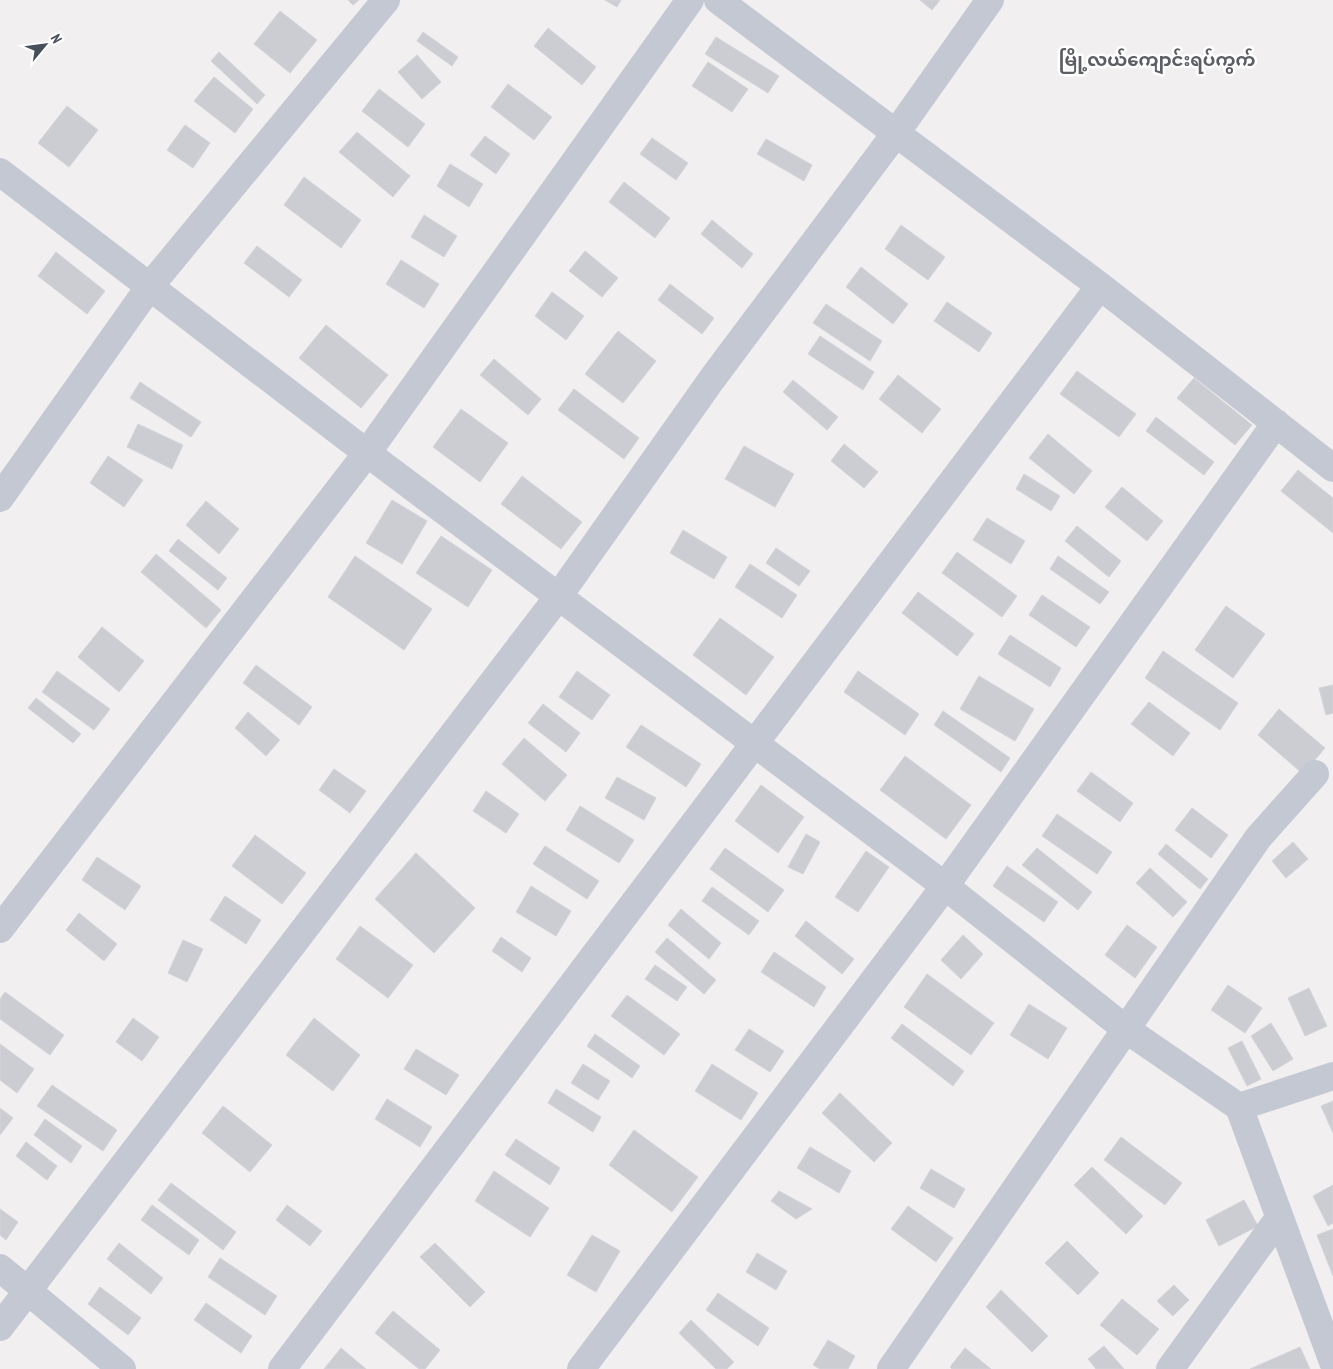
<svg xmlns="http://www.w3.org/2000/svg" width="1333" height="1369" font-family="'PT Sans Narrow','Noto Sans Myanmar',sans-serif">
<style>
.building{fill:#cccdd3;stroke:#d3d4da}
.lines{fill:none;stroke-linecap:round;stroke-linejoin:round}
.street{stroke:#c3c8d3;stroke-width:28}
.labels{text-anchor:middle;dominant-baseline:central;stroke-width:5;stroke-linejoin:round;paint-order:stroke}
.quarter-label{font-size:18px;font-weight:bold;fill:#5c5e63;stroke:#fff}
</style>
<rect width="100%" height="100%" fill="#f1efef"/>
<path class="building" d="M348,0H359L353,5Z
M605,0H621L617,7Z
M920,0H940L932,10Z
M280,11L317,40L290,73L254,44Z
M548,28L596,67L582,85L534,46Z
M423,32L458,57L452,66L417,41Z
M716,37L779,76L768,93L705,54Z
M219,52L265,95L257,104L211,61Z
M417,55L441,82L422,99L398,72Z
M708,62L748,89L732,112L692,86Z
M214,77L253,109L235,133L194,101Z
M508,84L552,117L534,140L491,107Z
M379,89L425,124L408,147L362,111Z
M67,106L98,130L69,167L38,143Z
M185,125L210,143L193,168L167,150Z
M357,132L410,176L393,197L339,152Z
M485,136L510,154L496,174L470,155Z
M652,138L688,163L676,180L640,154Z
M766,139L812,165L804,181L757,154Z
M450,164L483,184L469,207L437,186Z
M304,177L361,220L341,248L284,205Z
M624,182L670,218L655,238L609,202Z
M424,215L457,236L444,257L411,237Z
M712,220L753,254L742,268L701,234Z
M901,225L945,257L928,280L885,249Z
M257,246L302,280L289,297L244,263Z
M585,251L618,278L602,297L569,271Z
M56,252L105,291L87,314L38,276Z
M401,260L439,284L424,308L386,284Z
M861,267L908,304L893,324L846,287Z
M670,284L714,318L702,334L658,300Z
M552,292L584,316L566,340L535,316Z
M947,302L992,333L979,352L934,321Z
M826,304L882,341L870,361L813,323Z
M326,325L388,375L361,408L299,358Z
M618,331L656,361L623,403L585,374Z
M820,336L874,372L863,390L808,354Z
M494,359L541,399L528,415L480,375Z
M1077,371L1136,414L1119,437L1060,394Z
M898,375L941,409L922,433L879,399Z
M1194,378L1252,425L1235,445L1177,398Z
M793,380L838,417L827,430L783,392Z
M140,382L201,422L191,437L130,398Z
M574,389L639,438L624,459L558,410Z
M461,409L508,443L480,482L433,447Z
M1156,417L1214,462L1204,475L1146,431Z
M138,424L183,445L172,469L127,447Z
M1048,434L1092,471L1074,494L1029,458Z
M844,444L878,472L864,488L831,461Z
M744,446L794,474L775,507L725,479Z
M108,456L143,480L124,507L90,483Z
M1298,470L1333,498V533L1281,491Z
M1024,474L1060,496L1051,511L1016,489Z
M522,476L582,522L561,549L501,504Z
M1122,487L1163,521L1147,541L1105,507Z
M392,500L427,521L402,564L366,543Z
M206,501L239,529L219,554L186,525Z
M987,518L1025,541L1011,564L973,540Z
M1077,526L1121,561L1109,577L1065,541Z
M683,530L727,557L714,579L670,553Z
M441,536L492,570L468,607L416,573Z
M178,539L227,578L218,590L169,551Z
M776,548L810,571L799,586L766,563Z
M957,552L1017,596L1002,617L942,573Z
M156,554L221,610L206,628L141,572Z
M355,556L432,609L404,650L328,597Z
M1058,556L1109,592L1100,604L1050,569Z
M750,564L797,595L782,618L735,587Z
M918,592L974,634L957,656L902,613Z
M1042,595L1090,627L1076,647L1029,615Z
M1226,606L1265,634L1233,678L1195,650Z
M720,618L774,657L746,695L693,655Z
M102,627L144,661L119,692L78,657Z
M1010,635L1061,668L1050,687L998,654Z
M1163,651L1238,703L1220,730L1145,678Z
M256,665L312,707L299,725L243,683Z
M57,671L110,709L94,730L42,692Z
M577,671L610,695L592,720L559,697Z
M858,671L919,714L905,735L844,692Z
M979,676L1034,709L1015,741L960,709Z
M1333,685V713L1326,715L1319,688Z
M36,698L81,734L73,743L28,708Z
M1149,702L1190,733L1173,756L1131,724Z
M543,704L580,733L566,752L528,723Z
M1279,709L1325,748L1303,774L1258,735Z
M943,711L1010,758L1001,772L934,725Z
M248,712L280,740L266,756L235,728Z
M641,725L701,764L686,787L626,747Z
M524,738L567,775L545,801L502,764Z
M905,756L971,805L946,839L880,790Z
M334,769L366,791L350,813L319,790Z
M1091,772L1133,803L1120,822L1077,791Z
M617,777L656,798L644,820L605,798Z
M761,785L804,817L778,853L735,821Z
M486,791L519,814L506,833L473,811Z
M580,806L634,840L619,863L566,830Z
M1192,808L1228,835L1211,858L1175,830Z
M1057,814L1112,852L1097,874L1042,836Z
M806,834L820,842L803,874L788,867Z
M255,835L306,873L282,904L232,866Z
M1293,842L1308,859L1286,878L1272,861Z
M1166,844L1208,879L1200,889L1158,854Z
M545,846L599,881L587,899L533,864Z
M725,848L784,890L768,912L710,869Z
M1037,848L1092,892L1078,910L1022,865Z
M866,851L889,867L858,912L835,897Z
M416,853L475,908L434,953L375,899Z
M97,857L141,886L125,910L82,880Z
M1007,866L1058,902L1044,922L993,886Z
M1150,868L1187,902L1173,917L1136,883Z
M531,886L571,911L556,936L516,912Z
M712,887L759,921L749,935L702,901Z
M225,896L261,920L246,944L210,920Z
M681,909L721,943L709,959L668,925Z
M79,913L117,944L104,961L66,930Z
M806,921L854,959L842,974L795,936Z
M1127,925L1157,947L1135,978L1105,955Z
M360,926L413,965L388,998L336,959Z
M963,935L983,954L961,979L941,960Z
M501,937L531,958L522,972L492,951Z
M667,938L716,980L704,994L655,952Z
M183,940L203,949L187,982L168,973Z
M774,952L826,987L814,1007L761,972Z
M655,965L687,987L677,1001L645,979Z
M927,974L994,1023L971,1055L904,1007Z
M1228,985L1262,1008L1245,1033L1211,1010Z
M1309,988L1327,1026L1305,1036L1288,998Z
M5,992L64,1035L50,1055L0,1019V999Z
M627,995L680,1034L664,1055L611,1016Z
M1029,1004L1067,1028L1048,1059L1010,1035Z
M133,1018L159,1037L142,1061L116,1042Z
M314,1018L360,1055L333,1091L286,1055Z
M1271,1023L1293,1059L1273,1071L1251,1036Z
M902,1024L964,1071L953,1086L891,1038Z
M749,1029L784,1051L770,1072L735,1050Z
M595,1034L640,1066L632,1078L587,1046Z
M1242,1041L1261,1079L1247,1086L1228,1048Z
M0,1044L34,1069L17,1093L0,1080Z
M416,1049L459,1075L446,1095L404,1069Z
M583,1064L610,1081L598,1100L571,1083Z
M712,1064L758,1093L741,1120L695,1091Z
M52,1085L117,1130L103,1151L37,1106Z
M556,1089L601,1117L593,1132L548,1103Z
M840,1093L892,1143L874,1162L822,1113Z
M387,1099L432,1127L420,1147L375,1119Z
M1333,1101V1133L1321,1106Z
M223,1106L272,1145L250,1172L202,1133Z
M0,1108L13,1118L0,1135Z
M45,1119L82,1146L71,1163L34,1135Z
M634,1130L698,1177L672,1212L609,1165Z
M1121,1137L1182,1183L1165,1205L1104,1160Z
M516,1139L560,1168L550,1185L505,1155Z
M26,1142L57,1166L47,1180L16,1156Z
M810,1147L851,1171L839,1193L797,1168Z
M1092,1167L1143,1216L1126,1234L1074,1185Z
M931,1169L965,1189L954,1208L920,1188Z
M494,1171L549,1208L530,1237L475,1201Z
M171,1183L236,1232L223,1250L158,1200Z
M1333,1185V1223L1328,1226L1313,1196Z
M779,1191L812,1209L796,1219L771,1201Z
M1244,1200L1258,1226L1219,1246L1206,1220Z
M152,1205L199,1240L189,1255L141,1220Z
M287,1205L322,1231L310,1246L276,1220Z
M908,1206L953,1238L936,1262L891,1229Z
M0,1209L18,1222L6,1240L0,1235Z
M1333,1229V1276L1317,1235Z
M592,1235L620,1251L596,1292L567,1275Z
M1067,1241L1099,1273L1078,1295L1045,1263Z
M119,1243L163,1278L151,1294L107,1259Z
M435,1243L485,1292L470,1307L420,1257Z
M757,1253L787,1271L776,1290L746,1272Z
M220,1258L277,1296L265,1315L208,1277Z
M1174,1285L1189,1300L1173,1316L1157,1301Z
M100,1287L141,1318L128,1335L88,1304Z
M1001,1290L1048,1336L1032,1352L986,1307Z
M718,1293L769,1328L758,1346L706,1310Z
M1122,1299L1159,1329L1137,1355L1100,1325Z
M206,1303L252,1336L241,1353L194,1320Z
M393,1311L440,1350L425,1369H419L375,1333Z
M691,1320L734,1362L727,1369H716L679,1333Z
M828,1340L855,1356L848,1369H820L813,1365Z
M1104,1346L1124,1369H1096L1088,1359Z
M1300,1347L1310,1369H1250Z
M341,1348L366,1369H324Z
M965,1348L991,1369H952L950,1367Z"/>
<g class="lines">
<path class="street" d="M718,0L1100,286L1333,468
M0,172L367,453L945,886L1127,1030L1239,1107L1333,1362
M0,498L150,286L386,0
M0,929L367,453L690,0
M1239,1107L1333,1076
M0,1268L122,1369
M0,1327L558,597L712,379L896,133L990,0
M282,1369L1100,286
M581,1369L945,886L1276,423
M891,1369L1258,838L1315,774
M1170,1369L1279,1218"/>
</g>
<g class="labels">
<g class="quarter-label">
<text x="1157" y="59">မြို့လယ်ကျောင်းရပ်ကွက်</text>
</g>
</g>
<g transform="translate(45 45) rotate(61)" stroke="#ffffff" stroke-width="4" paint-order="stroke">
<path d="M0-4L9 19L0 12L-9 19Z" fill="#474e5c"/>
<text y="-8" font-size="14" font-weight="bold" text-anchor="middle" fill="#474e5c">N</text>
</g>
</svg>
